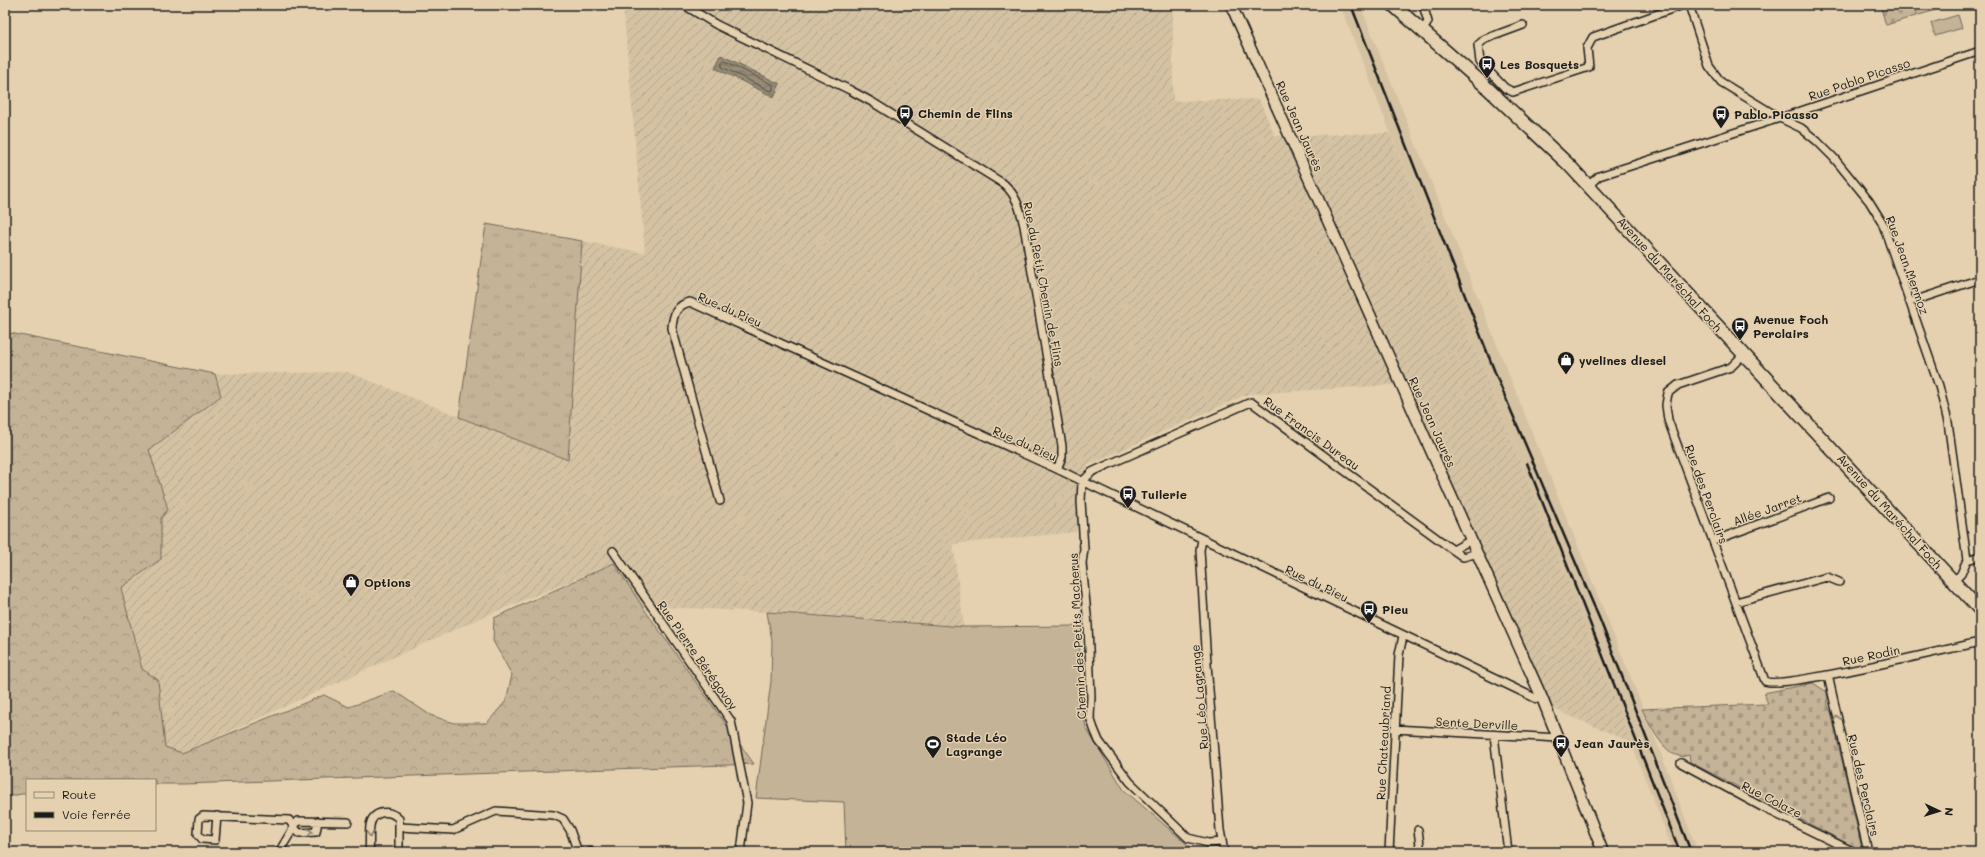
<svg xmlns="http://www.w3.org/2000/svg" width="1985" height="857" font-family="Mali,sans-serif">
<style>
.built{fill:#d4c2a3}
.industrial{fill:url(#industrial-furrows)}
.grass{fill:url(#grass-tufts);stroke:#70685a}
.forest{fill:url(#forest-crowns);stroke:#70685a}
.cemetery{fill:url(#cemetery-stones);stroke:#70685a}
.garden{fill:#c4b397;stroke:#70685a}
.water{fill:url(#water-waves);stroke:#665f53}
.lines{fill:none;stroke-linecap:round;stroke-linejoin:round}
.shore{stroke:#4e4940;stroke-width:1}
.street-casing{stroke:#1c1c1c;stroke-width:10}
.secondary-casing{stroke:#1c1c1c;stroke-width:13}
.primary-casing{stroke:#1c1c1c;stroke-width:15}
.street{stroke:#e5d1af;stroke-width:7}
.secondary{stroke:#e5d1af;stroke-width:10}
.primary{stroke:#e5d1af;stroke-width:12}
.rail{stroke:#1c1c1c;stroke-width:2.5}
.oneway{stroke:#8b806d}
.labels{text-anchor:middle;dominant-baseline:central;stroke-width:3;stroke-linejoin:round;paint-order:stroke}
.poi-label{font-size:12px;font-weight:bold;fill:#1c1c1c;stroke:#e5d1af;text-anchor:start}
.street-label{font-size:12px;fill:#1c1c1c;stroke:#e5d1af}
</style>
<defs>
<pattern id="industrial-furrows" width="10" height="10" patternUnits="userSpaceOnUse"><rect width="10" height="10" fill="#d4c2a3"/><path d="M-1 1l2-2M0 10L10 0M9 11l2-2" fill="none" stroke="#b5a68c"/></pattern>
<pattern id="grass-tufts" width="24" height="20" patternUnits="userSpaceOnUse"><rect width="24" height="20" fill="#c4b397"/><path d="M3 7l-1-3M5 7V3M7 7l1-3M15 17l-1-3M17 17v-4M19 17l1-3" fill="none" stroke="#a89982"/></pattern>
<pattern id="forest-crowns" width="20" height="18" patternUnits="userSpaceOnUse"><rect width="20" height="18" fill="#c4b397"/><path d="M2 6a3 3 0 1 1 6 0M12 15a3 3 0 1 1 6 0" fill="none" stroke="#a89982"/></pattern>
<pattern id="cemetery-stones" width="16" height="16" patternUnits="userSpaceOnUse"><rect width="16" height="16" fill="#c4b397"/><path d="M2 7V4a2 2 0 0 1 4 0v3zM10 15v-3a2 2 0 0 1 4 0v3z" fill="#a89982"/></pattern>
<pattern id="water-waves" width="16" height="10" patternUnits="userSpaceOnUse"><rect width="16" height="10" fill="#988c77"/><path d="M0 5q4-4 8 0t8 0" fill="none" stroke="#7b7261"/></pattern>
</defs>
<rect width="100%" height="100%" fill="#e5d1af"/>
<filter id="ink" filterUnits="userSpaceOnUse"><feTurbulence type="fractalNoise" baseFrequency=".025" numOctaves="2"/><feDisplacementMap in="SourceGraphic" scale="8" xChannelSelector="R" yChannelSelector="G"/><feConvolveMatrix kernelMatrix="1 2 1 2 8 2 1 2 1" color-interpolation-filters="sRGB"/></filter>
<g filter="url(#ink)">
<path class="built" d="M1340,5H1360L1652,730L1698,852H1674Z"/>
<path class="industrial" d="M623,5H1173V101L1259,99L1275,136L1390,133L1631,742L1551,708L1406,384L1248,394L1088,465L1076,532L953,544L964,627L767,612L642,606L614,563L476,620L182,753L165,747L158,680L142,669L121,588L161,559V518L168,509L149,450L221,396L215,374L348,372L568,460L582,241L645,253Z"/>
<path class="grass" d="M486,224L582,241L568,460L459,417Z"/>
<path class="forest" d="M5,332L215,374L221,396L149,450L168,509L161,518V559L121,588L142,669L158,680L165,747L182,753L324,695L349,707L394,691L430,715L454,723H487L506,701L512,675L493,641L494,618L614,563L642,606L754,764L184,784H155V780H27V793L5,797Z"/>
<path class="cemetery" d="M1880,5H1952L1886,25Z
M1813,683L1827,692L1828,706L1831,712L1862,849H1858L1690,762L1689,755C1686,756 1683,757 1680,756C1664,755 1648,722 1642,709L1768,704L1764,693Z"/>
<path class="garden" d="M1958,15L1962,28L1935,36L1931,23Z
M767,612L964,627L1079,626L1081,696L1086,728L1124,790L1196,852H846L844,802L756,798L771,681L772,641Z"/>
<path class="water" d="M721,55L780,84L774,97L715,68Z"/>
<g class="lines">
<path class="shore" d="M725,61L773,85V90L770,91L722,67V62Z"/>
<defs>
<path id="street" d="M684,5L717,25L850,90L872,102L1004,184C1017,196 1020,209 1024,226L1062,446V457L1057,469
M1689,5L1709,66L1721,82L1780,118L1801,128L1817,141L1834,158L1869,201L1882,222L1939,386L1948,422L1967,560L1961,574L1954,581
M1523,25L1485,39L1478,45L1480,62L1505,88L1513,92L1589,67L1587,48L1593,37L1683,5
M1422,31L1428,22L1423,5
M1589,185L1599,176L1780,118L1980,51
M1910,302L1980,279
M1743,355L1731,367L1678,385L1668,393L1666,405L1668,420L1765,681C1779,690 1952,648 1980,642
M720,501L672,328C673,315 676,305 690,302L1057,469L1537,699L1542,698
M1202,540L1200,550L1207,664L1220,830L1224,852
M1471,540L1453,550L1463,557L1478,553
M1713,541L1829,498
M613,551L731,721L747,803L741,852
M1967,560L1980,556
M1736,602L1827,577L1839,582
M1828,675L1868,852
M1394,729L1558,738
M1494,735L1508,852
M1681,763L1762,807L1854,852
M217,816L215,840L202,839L198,834L199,819L203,816L289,820L294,827L279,852
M318,821L316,832L299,833L294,827L298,821L348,822
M400,827L453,830L496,811L554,815L563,819L570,830L578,852
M1222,842L1208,843L1188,838L1130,782L1099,741L1094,729L1090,717L1091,697L1088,625L1082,563L1084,549L1081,501L1082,482L1092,472L1105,466L1251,402L1453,550
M369,852C370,843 369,834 370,826C372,810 390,809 399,819V852
M590,852H591
M1389,852L1399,655L1403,636
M1416,852L1420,845L1418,830"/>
<path id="secondary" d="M1231,5L1542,698L1603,852"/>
<path id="primary" d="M1393,5L1482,83L1569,165L1980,610"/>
</defs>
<use href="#street" class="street-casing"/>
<use href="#secondary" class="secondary-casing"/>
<use href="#primary" class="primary-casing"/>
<use href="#street" class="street"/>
<use href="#secondary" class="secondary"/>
<use href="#primary" class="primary"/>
<path class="rail" d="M1351,5L1498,380L1600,620L1691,852
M1527,463L1680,852"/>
</g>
<defs><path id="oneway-chevron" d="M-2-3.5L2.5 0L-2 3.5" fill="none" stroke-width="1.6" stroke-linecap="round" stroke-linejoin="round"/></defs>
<g class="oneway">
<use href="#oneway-chevron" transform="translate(1837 718) rotate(-103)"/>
<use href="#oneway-chevron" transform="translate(310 832) rotate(-7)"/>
<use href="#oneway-chevron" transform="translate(370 834) rotate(90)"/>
</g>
</g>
<defs>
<symbol id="bus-pin" viewBox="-11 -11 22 30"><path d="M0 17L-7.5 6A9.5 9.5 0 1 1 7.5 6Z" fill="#1c1c1c" stroke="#e5d1af"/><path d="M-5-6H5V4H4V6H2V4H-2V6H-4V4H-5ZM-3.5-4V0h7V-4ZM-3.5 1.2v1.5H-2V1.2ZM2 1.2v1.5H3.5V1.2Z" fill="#fff"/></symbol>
<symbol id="shop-pin" viewBox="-11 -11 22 30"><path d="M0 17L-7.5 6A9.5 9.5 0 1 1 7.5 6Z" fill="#1c1c1c" stroke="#e5d1af"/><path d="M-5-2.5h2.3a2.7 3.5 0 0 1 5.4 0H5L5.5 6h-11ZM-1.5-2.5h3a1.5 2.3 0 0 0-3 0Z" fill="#fff"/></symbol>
<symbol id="stadium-pin" viewBox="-11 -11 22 30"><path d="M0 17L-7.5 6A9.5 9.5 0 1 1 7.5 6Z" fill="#1c1c1c" stroke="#e5d1af"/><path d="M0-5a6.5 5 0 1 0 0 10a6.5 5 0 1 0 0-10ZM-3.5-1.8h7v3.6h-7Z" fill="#fff"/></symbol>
</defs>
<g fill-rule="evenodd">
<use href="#bus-pin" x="1477" y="54" width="20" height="27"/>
<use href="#bus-pin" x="895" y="103" width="20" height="27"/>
<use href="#bus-pin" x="1711" y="104" width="20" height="27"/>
<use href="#bus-pin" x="1730" y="316" width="20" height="27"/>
<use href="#shop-pin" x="1556" y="350" width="20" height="27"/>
<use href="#bus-pin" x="1118" y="484" width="20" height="27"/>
<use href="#shop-pin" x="341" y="572" width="20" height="27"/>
<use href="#bus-pin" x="1359" y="599" width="20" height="27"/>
<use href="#bus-pin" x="1551" y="733" width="20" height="27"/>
<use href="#stadium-pin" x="923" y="734" width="20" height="27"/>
</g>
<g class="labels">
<g class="poi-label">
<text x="1500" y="64">Les Bosquets</text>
<text x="918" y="113">Chemin de Flins</text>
<text x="1734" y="114">Pablo Picasso</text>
<text x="1753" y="319">Avenue Foch<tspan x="1753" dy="14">Perclairs</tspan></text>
<text x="1579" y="360">yvelines diesel</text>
<text x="1141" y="494">Tuilerie</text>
<text x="364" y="582">Options</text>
<text x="1382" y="609">Pieu</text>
<text x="946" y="737">Stade Léo<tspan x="946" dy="14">Lagrange</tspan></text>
<text x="1574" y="743">Jean Jaurès</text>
</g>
<g class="street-label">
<text transform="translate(1859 79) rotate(-19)">Rue Pablo Picasso</text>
<text transform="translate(1300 126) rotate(66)">Rue Jean Jaurès</text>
<text transform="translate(1908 265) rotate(70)">Rue Jean Mermoz</text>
<text transform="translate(1670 274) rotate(48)">Avenue du Maréchal Foch</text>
<text transform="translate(1044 284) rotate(79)">Rue du Petit Chemin de Flins</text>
<text transform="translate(730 309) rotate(24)">Rue du Pieu</text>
<text transform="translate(1433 422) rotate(66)">Rue Jean Jaurès</text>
<text transform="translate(1312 433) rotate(36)">Rue Francis Dureau</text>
<text transform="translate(1025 443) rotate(24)">Rue du Pieu</text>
<text transform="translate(1707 494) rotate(70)">Rue des Perclairs</text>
<text transform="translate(1767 509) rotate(-20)">Allée Jarret</text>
<text transform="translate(1890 511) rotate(48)">Avenue du Maréchal Foch</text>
<text transform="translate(1317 583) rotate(26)">Rue du Pieu</text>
<text transform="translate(1077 636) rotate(-93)">Chemin des Petits Macherus</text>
<text transform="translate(698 655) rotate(55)">Rue Pierre Bérégovoy</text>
<text transform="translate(1871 655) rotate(-12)">Rue Rodin</text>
<text transform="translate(1199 697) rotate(-95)">Rue Léo Lagrange</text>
<text transform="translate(1477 723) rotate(3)">Sente Derville</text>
<text transform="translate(1383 743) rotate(-87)">Rue Chateaubriand</text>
<text transform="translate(1864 785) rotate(77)">Rue des Perclairs</text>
<text transform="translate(1772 799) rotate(27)">Rue Colaze</text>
</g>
</g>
<rect width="1985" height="857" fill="none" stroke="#e5d1af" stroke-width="20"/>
<rect x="10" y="10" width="1965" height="837" fill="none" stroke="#1c1c1c" stroke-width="1.5" filter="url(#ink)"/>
<rect x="26" y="779" width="130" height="52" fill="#e5d1af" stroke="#958974"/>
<rect x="34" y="792" width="20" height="6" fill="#e5d1af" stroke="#958974"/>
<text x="62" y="799" font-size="12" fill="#1c1c1c">Route</text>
<rect x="34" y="812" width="20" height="6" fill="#1c1c1c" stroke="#958974"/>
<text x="62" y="819" font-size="12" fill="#1c1c1c">Voie ferrée</text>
<g transform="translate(1939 811) rotate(94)" stroke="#e5d1af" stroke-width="3" paint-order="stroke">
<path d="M0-3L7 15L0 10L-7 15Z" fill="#1c1c1c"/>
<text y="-6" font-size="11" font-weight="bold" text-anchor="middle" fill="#1c1c1c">N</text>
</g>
</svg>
